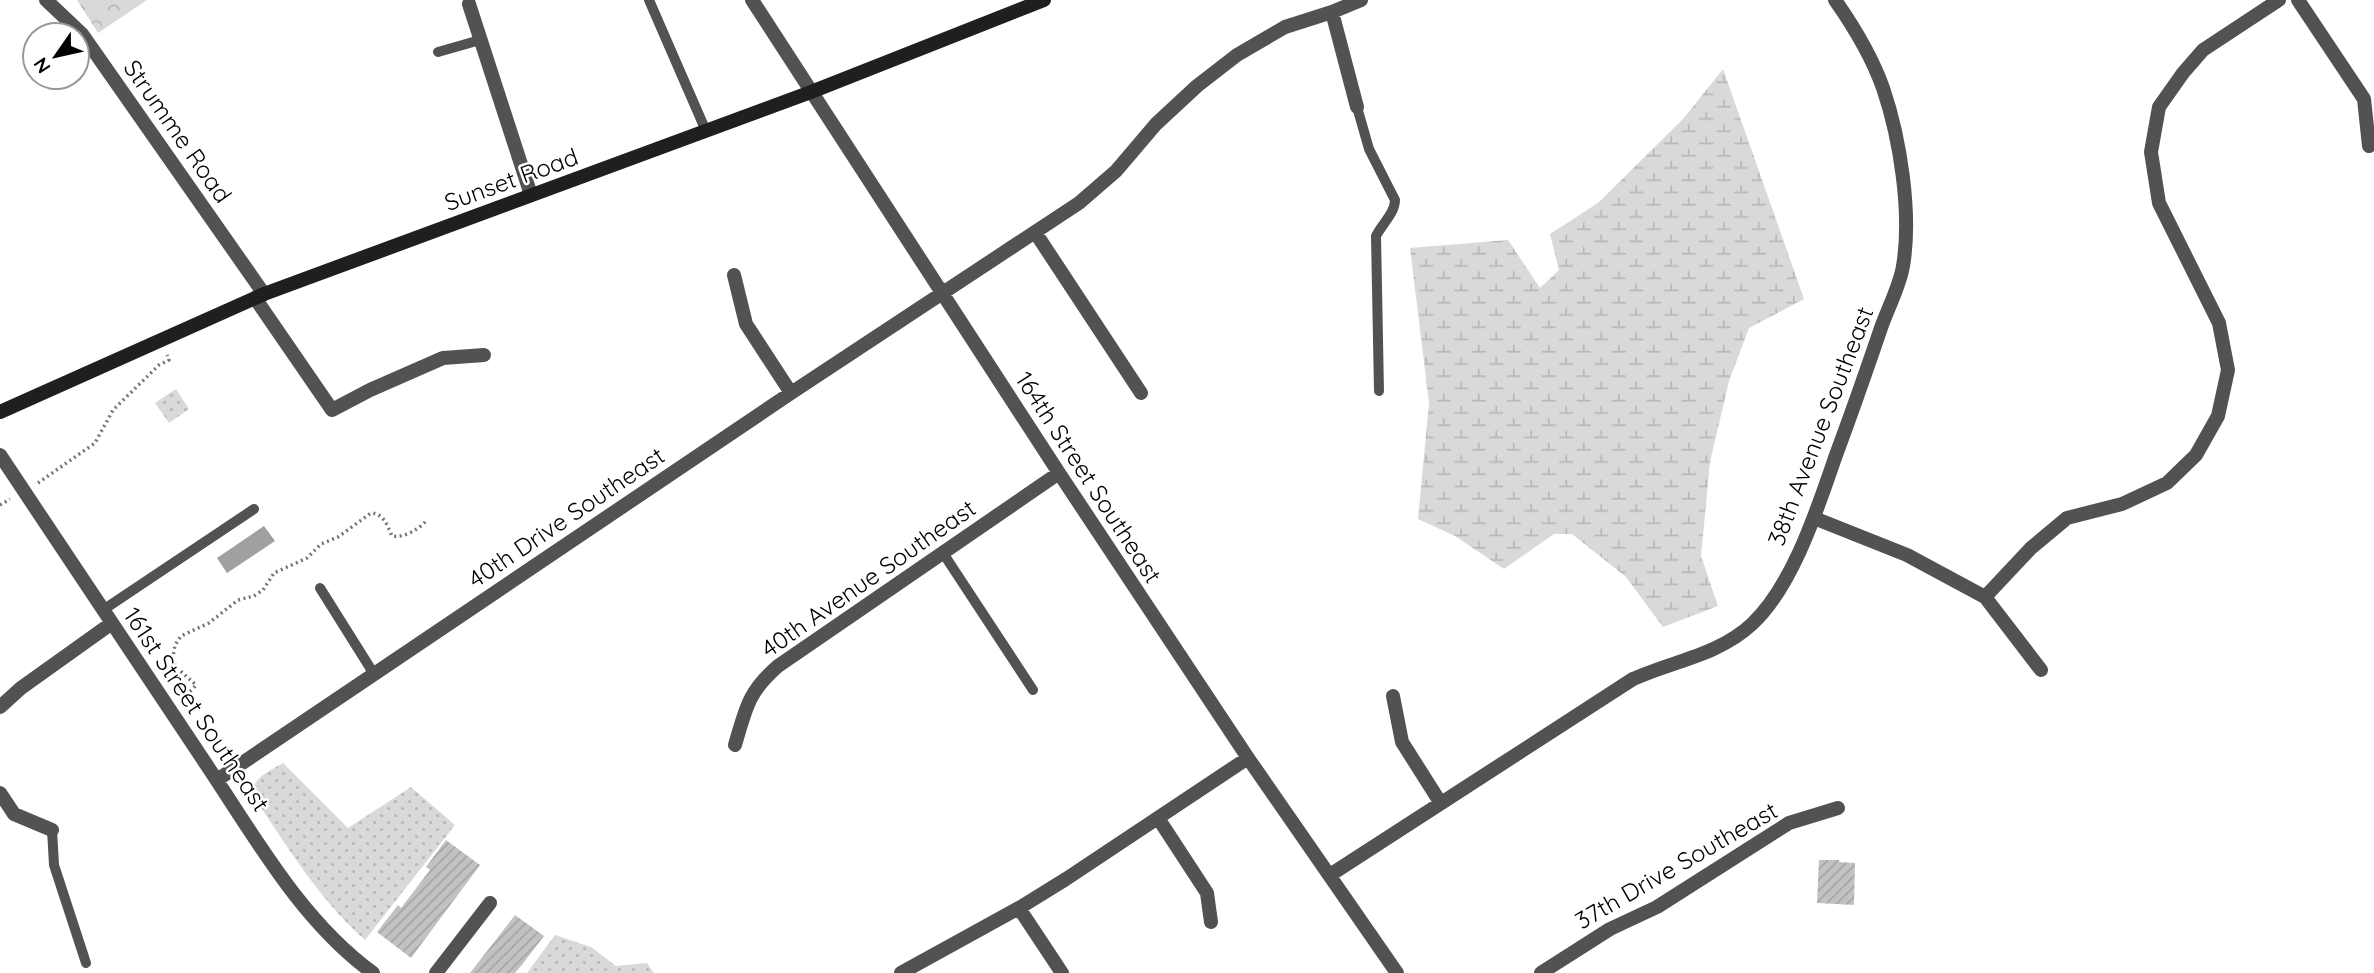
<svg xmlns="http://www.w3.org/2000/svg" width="2374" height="973" font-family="Quicksand,sans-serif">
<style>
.grass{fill:url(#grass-dots)}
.forest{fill:url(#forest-crowns)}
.wetland{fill:url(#wetland-marsh)}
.water{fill:#a0a0a0}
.building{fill:url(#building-hatch)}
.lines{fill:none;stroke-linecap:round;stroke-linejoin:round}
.path{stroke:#747474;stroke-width:3.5;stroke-dasharray:2 3.5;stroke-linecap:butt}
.lane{stroke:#525252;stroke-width:10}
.street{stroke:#525252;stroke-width:14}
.secondary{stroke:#1f1f1f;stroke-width:14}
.labels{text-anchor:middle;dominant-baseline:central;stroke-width:5;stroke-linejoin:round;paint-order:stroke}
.street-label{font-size:24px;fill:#000;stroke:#fff}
</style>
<defs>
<pattern id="grass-dots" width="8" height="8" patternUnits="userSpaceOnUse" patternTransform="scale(1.75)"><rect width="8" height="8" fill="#d9d9d9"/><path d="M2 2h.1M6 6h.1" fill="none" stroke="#b8b8b8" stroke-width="1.8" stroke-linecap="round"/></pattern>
<pattern id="forest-crowns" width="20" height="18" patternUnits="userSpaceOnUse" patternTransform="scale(1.75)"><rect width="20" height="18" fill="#d9d9d9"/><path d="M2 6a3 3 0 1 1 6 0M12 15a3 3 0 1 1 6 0" fill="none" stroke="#b8b8b8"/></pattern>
<pattern id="wetland-marsh" width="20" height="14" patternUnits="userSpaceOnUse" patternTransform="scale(1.75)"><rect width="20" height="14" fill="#d9d9d9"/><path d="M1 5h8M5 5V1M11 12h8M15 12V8" fill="none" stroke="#b8b8b8"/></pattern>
<pattern id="building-hatch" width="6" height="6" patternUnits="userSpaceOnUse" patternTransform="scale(1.75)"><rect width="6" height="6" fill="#c2c2c2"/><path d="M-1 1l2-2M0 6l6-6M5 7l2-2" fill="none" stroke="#a5a5a5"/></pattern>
</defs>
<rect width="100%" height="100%" fill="#fff"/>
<path class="grass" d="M176,389L189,409L169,423L155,403Z
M283,763L348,828L411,787L455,825L365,940C319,899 288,848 254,797C249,779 270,771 283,763Z
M555,935L591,947L616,966L647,963L654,973H527Z"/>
<path class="forest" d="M77,0H147L98,33Z"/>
<path class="wetland" d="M1723,69L1804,299L1749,328L1729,381L1710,462L1701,556L1718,606L1663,627L1626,577L1572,534H1554L1504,569L1455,536L1418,519L1429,403L1410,248L1508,240L1540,288L1559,270L1550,234L1598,203L1683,119Z"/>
<path class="water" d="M264,526L275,541L227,573L217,558Z"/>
<path class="building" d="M446,840L480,865L411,958L377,932L398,905L401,908L430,870L426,867Z
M1819,860H1839V862L1855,863L1854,905L1817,903Z
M515,915L544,936L521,966L515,973H470Z"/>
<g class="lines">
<path class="path" d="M38,483L95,443L113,410L159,365L169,360L167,355
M0,505L10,499
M181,698L192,690L196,685L175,666L173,657L175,645L181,636L209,623L238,600L254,596L263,590L274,573L307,558L321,544L338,537L371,513C384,514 387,525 392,536C405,538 419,529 427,520"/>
<path class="lane" d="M649,0L706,131
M438,52L480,40
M1357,107L1369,149L1395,200C1395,213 1382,224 1376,236L1379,391
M943,553L1033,690
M320,588L374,674
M103,610L254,509
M52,830L54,865L86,963"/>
<path class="street" d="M46,0L82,34L264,294
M752,0L1059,473L1248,758L1397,973
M2298,0L2364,99L2369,146
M469,4L531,195
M1332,12L1357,107
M1035,232L1141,393
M734,275L746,324L791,393
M255,298L332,410L370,390L443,358L484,355
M0,455C68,557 136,659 204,761C254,835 300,920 373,973
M1814,518L1907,555L1985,597L2041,670
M1985,597L2031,548L2067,518L2122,504L2167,483L2196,455L2218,416L2228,370L2219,323L2159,203L2151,152L2159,107L2183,73L2203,50L2279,0
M1393,696L1402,742L1440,802
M0,707L21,688L112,623
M735,745C746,708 748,692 778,666L1059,473
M217,780L791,393L1079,203L1116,171L1156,124L1197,86L1237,55L1285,27L1332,12L1361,0
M0,793L14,814L52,830
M1158,818L1207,893L1211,922
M1330,875L1633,679C1673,661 1719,655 1752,624C1793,586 1818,507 1836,455C1852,412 1867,369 1882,325C1889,306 1900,285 1903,266C1912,213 1900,138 1883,88C1872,57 1854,27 1835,0
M1019,908L1062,973
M436,973L490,903
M901,973L1019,908L1066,879L1248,758
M1541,973L1610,929L1657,907L1789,823L1838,808"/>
<path class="secondary" d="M0,412L264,294L811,92L1044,0"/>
</g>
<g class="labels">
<g class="street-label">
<text transform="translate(178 131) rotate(55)">Strumme Road</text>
<text transform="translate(511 179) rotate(-20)">Sunset Road</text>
<text transform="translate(1820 426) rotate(-69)">38th Avenue Southeast</text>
<text transform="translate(1089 477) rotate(57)">164th Street Southeast</text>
<text transform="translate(566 517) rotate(-34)">40th Drive Southeast</text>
<text transform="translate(868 578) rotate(-35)">40th Avenue Southeast</text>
<text transform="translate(197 709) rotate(56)">161st Street Southeast</text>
<text transform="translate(1676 865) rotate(-30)">37th Drive Southeast</text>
</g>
</g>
<g transform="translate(56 56) rotate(236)"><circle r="33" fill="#ffffff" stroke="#999999" stroke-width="2"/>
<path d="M0-5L12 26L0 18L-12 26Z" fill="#000000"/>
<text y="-10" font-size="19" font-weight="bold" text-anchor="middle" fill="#000000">N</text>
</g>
</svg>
